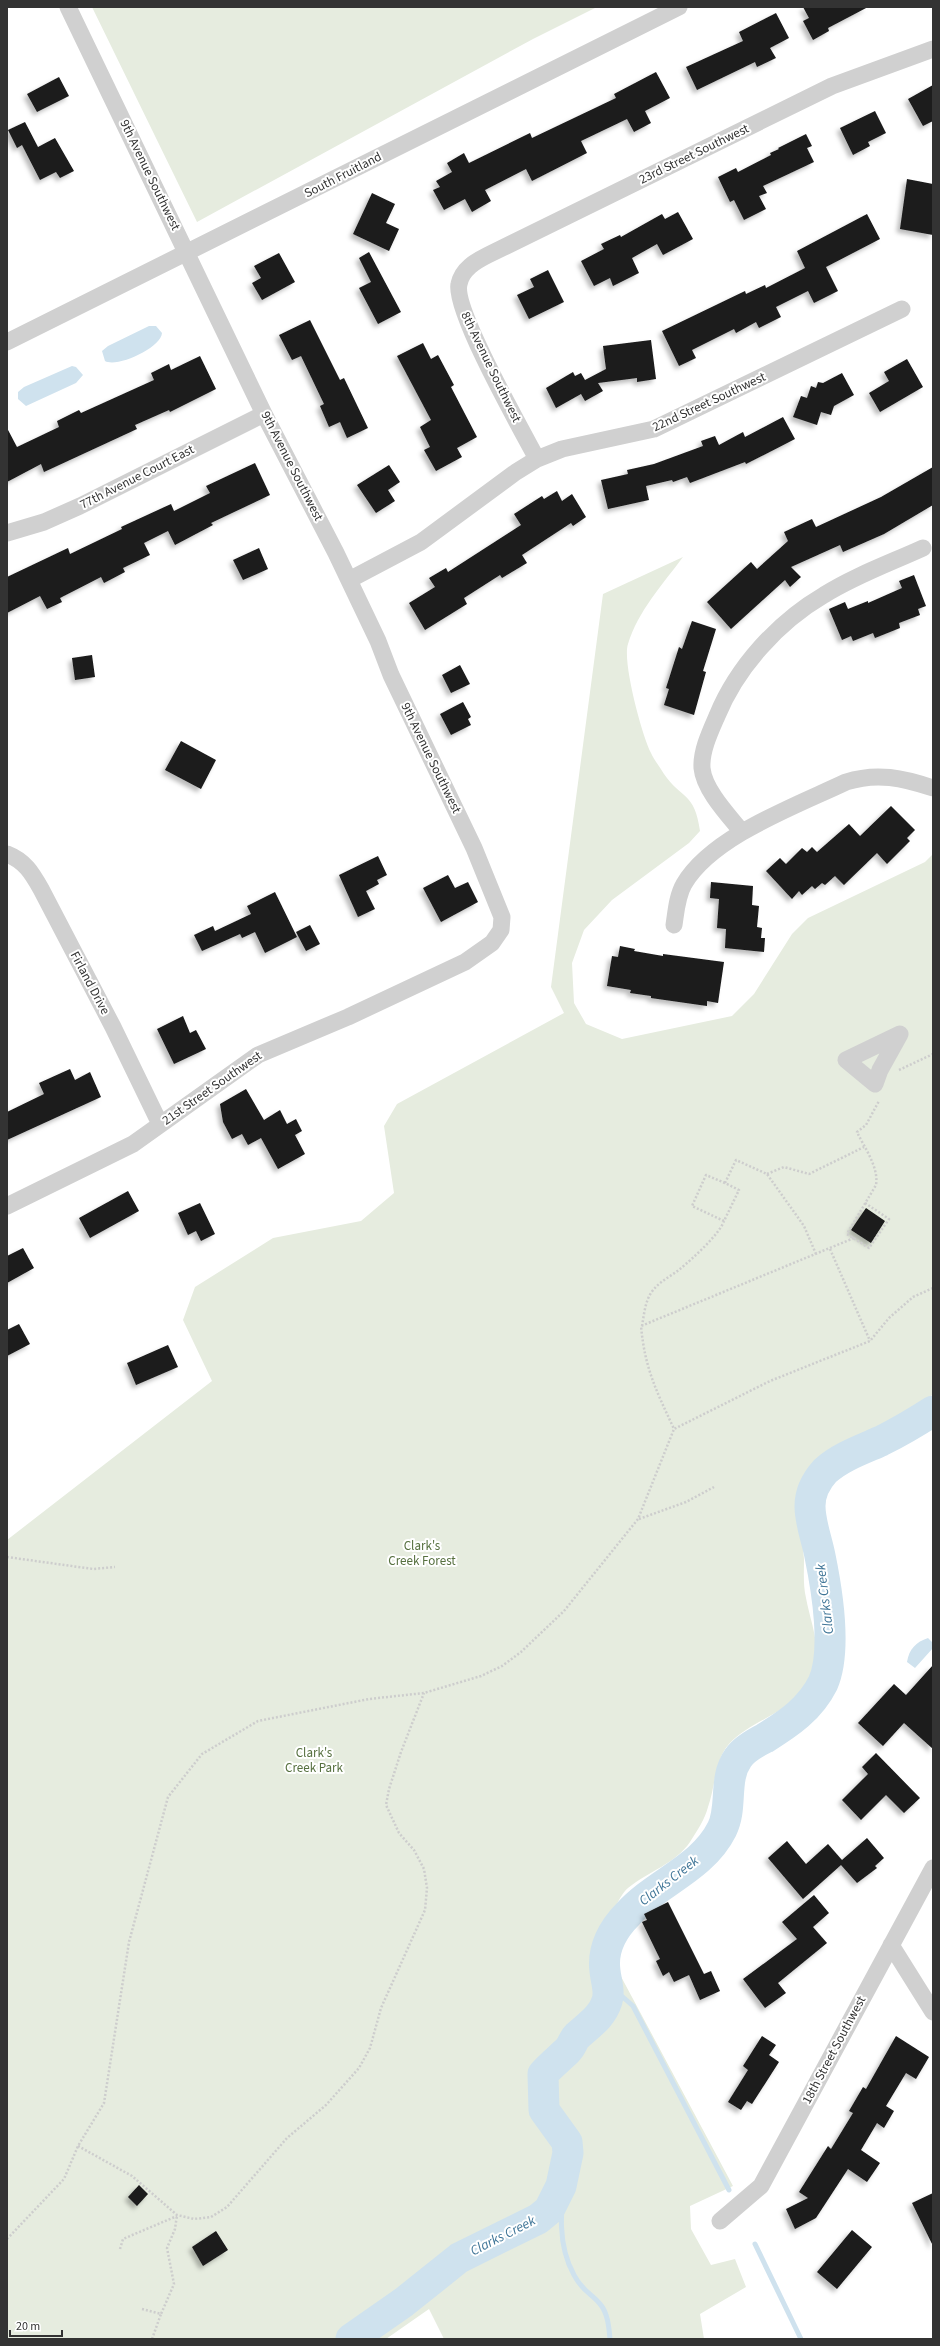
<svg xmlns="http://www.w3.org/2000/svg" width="940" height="2346" font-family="'Source Sans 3',sans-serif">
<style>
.green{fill:#e6ecdf}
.water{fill:#cfe2ee}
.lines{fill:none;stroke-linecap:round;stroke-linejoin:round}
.stream{stroke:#cfe2ee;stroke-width:5}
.river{stroke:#cfe2ee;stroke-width:31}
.building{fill:#1a1a1a;filter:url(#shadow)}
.path{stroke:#cdcdcd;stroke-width:2.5;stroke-dasharray:2 2;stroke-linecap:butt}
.minor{stroke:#d0d0d0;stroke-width:17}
.labels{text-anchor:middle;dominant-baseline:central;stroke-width:4;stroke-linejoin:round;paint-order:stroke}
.street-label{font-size:13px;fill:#333;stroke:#fff}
.park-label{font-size:13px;fill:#56703f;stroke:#fff}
.water-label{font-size:14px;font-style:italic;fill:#3f7597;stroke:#fff}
</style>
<defs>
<filter id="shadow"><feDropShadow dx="-3.5" dy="3.5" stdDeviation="2" flood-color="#0004"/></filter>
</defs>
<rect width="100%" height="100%" fill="#fff"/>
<path class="green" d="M92,7H597L533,39L197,222Z
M683,557C663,584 638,611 628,644C622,661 642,736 651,753C654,760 660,767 664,774C681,799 695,792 700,831L689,843L612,900L584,930L572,963L574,1003L586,1024L622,1039L732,1016L754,994L792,934L808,918L925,862L933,854V1394C904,1427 832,1442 810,1476C796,1500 802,1533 804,1559C804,1573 803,1585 806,1598C810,1620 822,1649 814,1671C799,1713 755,1716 729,1744C715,1759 715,1788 708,1807C705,1819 697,1831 690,1842C675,1864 649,1871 628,1888C618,1896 606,1928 602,1941L733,2186L690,2206L691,2229L711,2265L735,2259L746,2287L700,2314L704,2339H444L429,2309L386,2339H7V1540L212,1381L183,1320L195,1287L273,1238L361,1221L394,1193L384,1126L397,1104L564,1013L551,987L603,594Z"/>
<path class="water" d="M149,326H156L162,333C161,348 117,368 105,361L102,351L108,346Z
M72,366L76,367L83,375L76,383L26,406L18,399V392L24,387Z
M928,1638L933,1643V1648L915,1668L907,1662C909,1649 916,1642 928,1638Z"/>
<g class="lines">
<path class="stream" d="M607,1983L633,2006L729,2190
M566,2165C562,2202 555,2241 574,2275C582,2291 591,2293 600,2304C608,2313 609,2328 610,2339
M755,2244L801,2339"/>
<path class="river" d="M351,2339L404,2302L459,2258L538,2219L549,2210L561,2186L568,2153L567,2142L544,2110L543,2074C551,2065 560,2058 568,2050C572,2046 573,2040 577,2036C589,2025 602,2017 607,2001C610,1991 606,1981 605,1971C602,1949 613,1929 628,1914C657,1882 702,1869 722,1829C733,1807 723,1779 738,1758C744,1749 755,1743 765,1738C789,1723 810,1709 823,1683C837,1651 827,1590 820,1556C817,1540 810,1523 810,1506C810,1493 816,1481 825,1471C840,1457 863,1449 881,1441C899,1432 916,1422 933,1411"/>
</g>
<path class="building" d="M803,7H868L828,28L829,31L813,40L803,21L809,18Z
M776,13L789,38L770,48L776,58L757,67L755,62L697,90L686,67L743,41L739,32Z
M656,72L670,98L645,111L651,123L634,132L627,119L581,141L587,153L532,181L526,169L485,190L491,201L472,212L465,199L444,210L433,190L440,187L436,181L452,172L447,163L464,153L469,163L530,133L532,138L616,98L614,94Z
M59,77L69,96L37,112L27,94Z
M933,85V121L923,126L908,99Z
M875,111L886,133L868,142L870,146L853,155L840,128Z
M25,122L38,147L55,138L74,171L60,178L56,172L40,180L22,145L17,148L8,130Z
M806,134L812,146L807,148L814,162L763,186L767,193L759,196L766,209L744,220L734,200L730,202L718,177L736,168L738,172L771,155L770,153L779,149L778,148Z
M907,179L933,184V235L900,229Z
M372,193L395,204L386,223L399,229L389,251L353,234Z
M678,212L693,239L663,255L657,244L632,258L639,273L613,286L610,278L594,286L581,261L604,249L601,244L620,235L621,237L662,214L665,219Z
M867,214L880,239L826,267L838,291L814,303L808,291L776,307L781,317L759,328L756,322L736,333L734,329L692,350L696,358L679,366L662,331L745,291L746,294L765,285L766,288L805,268L797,251Z
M369,252L401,312L378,324L359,288L371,282L359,258Z
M279,253L295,282L262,300L252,283L261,278L254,266Z
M548,270L564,302L529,319L517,295L534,287L530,279Z
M310,320L340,380L344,378L368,428L347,438L340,422L329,427L320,406L324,404L301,356L292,360L279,335Z
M651,340L656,379L637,382V378L598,383L603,391L585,401L581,394L556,408L546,388L573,372L575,376L581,373L585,380L606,369L603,346Z
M423,343L431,359L438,355L454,385L451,387L477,437L457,448L462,457L436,471L424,450L430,447L420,427L431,420L397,356Z
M200,356L216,389L170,412L169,410L135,425L137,429L44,472L41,464L7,482V428L17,447L59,427L57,421L79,410L81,413L154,380L151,373L169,364L171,370Z
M907,359L923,387L880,412L869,393L889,381L884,372Z
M842,373L854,395L834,406L831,415L821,412L817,425L793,417L801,396L807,398L811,386L816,388L818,382L823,383Z
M783,417L795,439L746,464L745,462L690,483L687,477L673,482L672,480L646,486L649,500L608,509L601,480L628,474L627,470L654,464L703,446L701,441L715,436L719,445L743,432L745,437Z
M255,463L270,495L211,523L213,525L175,545L168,531L144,543L150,555L123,568L125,572L104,583L101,577L60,598L62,602L47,609L40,596L7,613V577L68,548L70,554L122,529L121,527L171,504L174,511L210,493L206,486Z
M389,465L400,482L388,490L395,501L376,513L357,485Z
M933,467V505L884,534L843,552L840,545L791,567L801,577L790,587L785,580L731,629L707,602L751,562L757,569L788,541L784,532L812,519L816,527L881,497Z
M557,491L562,501L572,494L586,517L573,526L571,523L522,555L527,563L502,578L500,575L464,598L467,604L425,630L409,603L435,587L429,578L446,568L448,572L521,525L514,514L542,496L544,499Z
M259,548L268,569L243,580L233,560Z
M914,575L926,606L918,609L920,615L899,623L900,628L875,638L873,633L853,641L851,636L842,640L829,609L845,602L848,609L868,601V603L902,588L899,581Z
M692,621L716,629L703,671L706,672L694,715L664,705L669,689L666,688L679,647L682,649Z
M92,655L95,677L75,680L72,658Z
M460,665L470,684L451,693L442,675Z
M463,702L471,717L468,719L471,725L451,735L440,714Z
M181,741L216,760L201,789L165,770Z
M891,806L915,830L907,838L910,841L887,864L877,853L844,885L835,876L825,885L822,883L815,889L812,886L802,895L799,891L792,899L766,871L780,858L786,864L802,848L807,852L812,847L817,852L849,824L860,836Z
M378,856L387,875L377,880L379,884L366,891L375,909L358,917L339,875Z
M448,875L455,888L468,882L478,902L441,922L423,888Z
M711,882L753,886L752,905L759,906L757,927L762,928L761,938H765L764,952L725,948L726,929L717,928L719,899L710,898Z
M275,892L297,937L265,953L255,932L242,938L240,934L202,951L194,935L213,926L215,931L251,914L247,906Z
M310,925L320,944L306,951L296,932Z
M620,946L635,949L634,951L663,956V954L724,962L718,1003L707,1001V1006L651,998V996L630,993L631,990L607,986L612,956L618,957Z
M183,1016L190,1033L196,1030L206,1049L174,1064L157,1029Z
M70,1069L75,1080L90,1072L101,1097L7,1140V1112L44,1094L39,1083Z
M246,1089L264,1120L280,1110L287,1124L296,1119L302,1131L295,1135L305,1154L278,1169L261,1138L248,1145L242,1134L232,1139L223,1122L220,1104Z
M128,1191L139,1211L90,1238L79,1218Z
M200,1203L215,1234L201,1241L196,1231L188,1235L178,1213Z
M866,1208L885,1221L871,1243L851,1230Z
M23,1248L34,1268L7,1283V1256Z
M19,1324L30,1344L7,1356V1330Z
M168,1345L178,1367L136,1385L127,1363Z
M933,1665V1749L904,1723L883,1746L858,1723L894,1684L906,1695Z
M876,1753L920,1798L904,1813L886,1795L861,1820L842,1800L868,1774L862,1767Z
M867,1838L884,1858L875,1866L877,1868L857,1883L841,1865L803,1899L768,1858L787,1841L806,1864L828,1844L842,1860Z
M814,1895L829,1913L813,1927L827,1943L778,1983L786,1993L765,2008L743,1979L797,1939L782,1922Z
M668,1902L704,1974L711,1971L720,1991L700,2000L689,1975L674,1982L669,1972L663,1976L656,1961L660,1959L642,1922L647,1920L644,1914Z
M762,2036L776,2045L769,2055L779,2062L752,2104L747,2101L741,2110L728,2102L748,2070L743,2066Z
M896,2036L929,2057L916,2079L906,2073L886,2106L894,2111L884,2128L877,2123L861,2150L880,2163L867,2182L848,2169L816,2218L795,2229L786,2209L808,2198L799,2192L828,2146L831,2149L853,2113L849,2111L863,2087L866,2089Z
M139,2185L148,2194L137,2206L128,2197Z
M933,2193V2246L912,2203Z
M852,2230L872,2247L837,2289L817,2272Z
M216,2231L228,2250L203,2266L192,2247Z"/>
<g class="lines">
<path class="path" d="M899,1070L933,1054
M767,1174L784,1167L809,1174L864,1147
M725,1183L706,1175L692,1206L724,1221L739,1190L725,1183L736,1160L767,1174L804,1226L816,1254
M865,1203L889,1219L869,1248L847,1234L876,1185C879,1167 864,1147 857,1132L866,1125L879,1101
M854,1238L641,1326C645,1369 656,1390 674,1429L770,1381L870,1341L889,1318L913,1297L933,1288
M830,1249L870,1341
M642,1326C644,1315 645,1302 651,1293C658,1282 670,1277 680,1269C692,1259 719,1235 724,1221
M639,1519L686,1502L714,1487
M7,1557L93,1569L115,1567
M78,2146L132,2176L177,2215L194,2219L211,2217L227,2207L287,2138L326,2105L359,2068L370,2048L381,2008L425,1910L427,1888L424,1869L414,1850L399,1833L386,1805L389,1789L401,1752L424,1693
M7,2239L64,2179L78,2146L104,2103L129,1942L168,1797L202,1754L258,1721L369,1699L424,1693L481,1676L502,1666L521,1652L564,1611L638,1519L674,1429
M120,2249L123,2239L177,2216
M142,2309L161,2314L174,2284L167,2248L175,2229L177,2215
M152,2339L161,2314"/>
<path class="minor" d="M7,342L679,7
M537,459C521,429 453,309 459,284C462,269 476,261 488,255L832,86L933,49
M7,533L44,522L80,506L264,414
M349,580L421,542L516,472L537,459L562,449L654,429L902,309
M742,832C729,816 704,790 702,768C701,751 710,732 717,716C737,667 778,622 824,595C854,576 890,563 923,548
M7,854C25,861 32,873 41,889L113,1027L160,1124
M674,925C676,912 677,896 684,884C712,836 798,805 846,782C877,772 903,778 933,788
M900,1034L880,1070L875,1084L846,1060Z
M7,1206L133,1144L258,1055L348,1017L465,962L492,943L501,930L502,917L474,848L391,675L378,641L336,553L264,414L68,7
M891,1945L933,2012
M720,2221L761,2186L933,1868"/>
</g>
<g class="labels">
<g class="street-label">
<text transform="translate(694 154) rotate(-26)">23rd Street Southwest</text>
<text transform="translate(150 175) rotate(64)">9th Avenue Southwest</text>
<text transform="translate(343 175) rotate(-27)">South Fruitland</text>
<text transform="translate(491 367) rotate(64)">8th Avenue Southwest</text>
<text transform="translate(709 402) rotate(-25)">22nd Street Southwest</text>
<text transform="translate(292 466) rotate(63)">9th Avenue Southwest</text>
<text transform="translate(137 477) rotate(-27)">77th Avenue Court East</text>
<text transform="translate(431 758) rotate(64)">9th Avenue Southwest</text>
<text transform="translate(90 983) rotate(62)">Firland Drive</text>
<text transform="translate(212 1088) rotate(-35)">21st Street Southwest</text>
<text transform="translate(834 2050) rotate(-62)">18th Street Southwest</text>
</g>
<g class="park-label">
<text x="422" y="1546">Clark's<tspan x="422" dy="15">Creek Forest</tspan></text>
<text x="314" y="1753">Clark's<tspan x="314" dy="15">Creek Park</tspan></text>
</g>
<g class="water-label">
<text transform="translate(825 1599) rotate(-97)">Clarks Creek</text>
<text transform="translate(669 1881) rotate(-38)">Clarks Creek</text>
<text transform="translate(503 2236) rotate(-27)">Clarks Creek</text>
</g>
</g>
<rect width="940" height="2346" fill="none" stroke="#333333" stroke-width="16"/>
<path d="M10 2330v6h52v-6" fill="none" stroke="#333333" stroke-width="2"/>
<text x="16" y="2330" font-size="12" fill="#333333" stroke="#ffffff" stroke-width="3" paint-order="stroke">20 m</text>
</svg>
